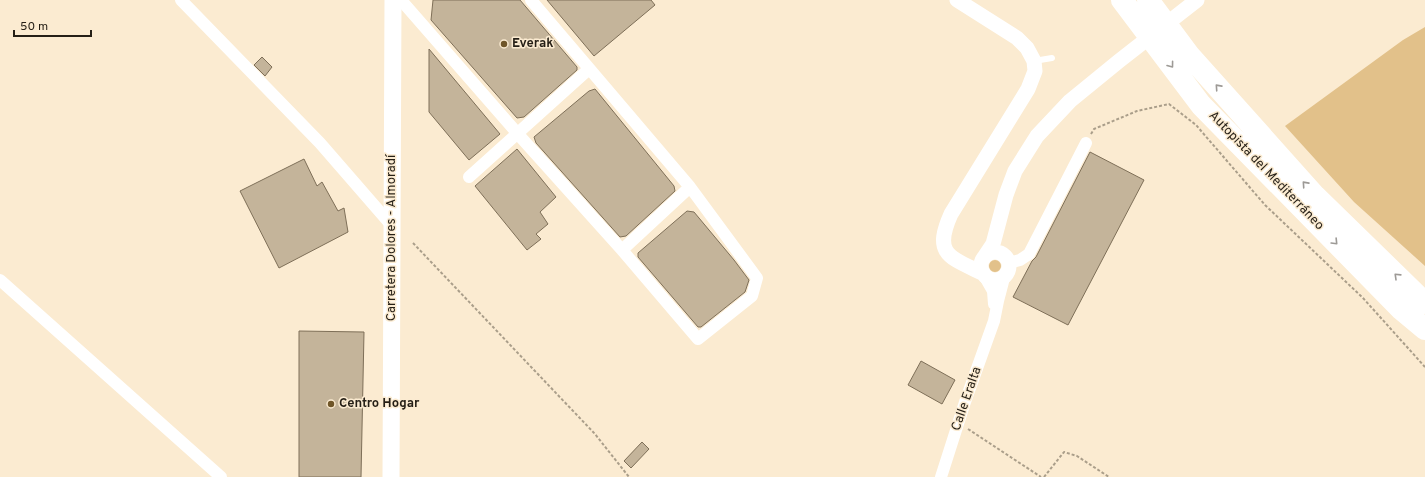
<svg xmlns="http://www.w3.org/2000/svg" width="1425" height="477" font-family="Overpass,sans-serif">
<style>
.green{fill:#e2c18a}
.building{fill:#c4b49a;stroke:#7e6f58}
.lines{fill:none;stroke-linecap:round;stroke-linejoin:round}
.path{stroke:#aa9e8a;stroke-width:2;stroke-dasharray:3 2;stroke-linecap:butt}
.service{stroke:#fff;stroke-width:6}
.minor{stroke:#fff;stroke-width:12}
.tertiary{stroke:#fff;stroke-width:15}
.secondary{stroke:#fff;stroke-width:17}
.motorway{stroke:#fff;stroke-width:22}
.oneway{stroke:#9d9a96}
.poi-dot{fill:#705628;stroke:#fbebd1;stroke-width:1.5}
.labels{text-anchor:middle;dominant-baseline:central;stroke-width:3;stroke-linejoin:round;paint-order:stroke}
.poi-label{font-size:13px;font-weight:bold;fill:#251f16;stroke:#fbebd1;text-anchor:start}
.street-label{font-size:13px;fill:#251f16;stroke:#fbebd1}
</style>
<rect width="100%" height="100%" fill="#fbebd1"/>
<path class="green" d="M1425,27V266L1354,202L1285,126L1403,40Z
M989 266a6 6 0 1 1 12 0a6 6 0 1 1-12 0Z"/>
<path class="building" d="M433,0H520L577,67V70L524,117L517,118L431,20Z
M547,0H651L655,5L594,56Z
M429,49L500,134L469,160L429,112Z
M262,57L272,67L265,76L254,65Z
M595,89L674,186L675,191L626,236L620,237L536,143L534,137L589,91Z
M517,149L556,197L540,212L548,224L536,234L541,239L527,250L475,186Z
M1090,152L1144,180L1068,325L1013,297L1032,261L1036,257Z
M304,159L317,186L322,182L338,211L344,208L348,232L279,268L240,191Z
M687,211L694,212L734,260L749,280L745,292L701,327H698L638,257V253Z
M299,331L364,332L361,477H299Z
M921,361L955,380L942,404L908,385Z
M642,442L649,449L631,468L624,461Z"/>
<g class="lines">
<path class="path" d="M1091,134L1094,129L1137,111L1169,104L1196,125L1265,205L1363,298L1425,367
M413,243L595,434L629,477
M968,429L1041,477
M1044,477L1064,452L1077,456L1109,477"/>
<path class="service" d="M1034,61L1052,58"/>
<path class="minor" d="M181,0L320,143L393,227
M401,0L517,133L622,250L698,339L752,296L757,278L690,187L531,0
M469,177L589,69
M622,250L690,187
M1009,263L1020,260L1029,254L1086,143
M985,277L993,291L994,304
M0,280L221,477
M941,477L965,402L994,321L998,301L1004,278"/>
<path class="tertiary" d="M957,0L1017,38L1027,48L1034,61L1035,71L1028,89L951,214C933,254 949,257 982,273
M981 266a14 14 0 1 1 28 0a14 14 0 1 1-28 0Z
M985,256L993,244L1006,195L1015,171L1037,136L1070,101L1119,61L1197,0"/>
<path class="secondary" d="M391,477L393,0"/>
<path class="motorway" d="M1122,0L1201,105L1401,309L1425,329
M1148,0L1189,55L1315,196L1425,303"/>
</g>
<defs><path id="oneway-chevron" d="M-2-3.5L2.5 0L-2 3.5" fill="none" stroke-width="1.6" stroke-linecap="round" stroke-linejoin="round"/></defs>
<g class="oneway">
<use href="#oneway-chevron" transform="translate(1171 65) rotate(53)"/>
<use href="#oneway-chevron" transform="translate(1218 87) rotate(-132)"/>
<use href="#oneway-chevron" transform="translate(1305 184) rotate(-132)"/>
<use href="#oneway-chevron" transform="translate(1335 242) rotate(46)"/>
<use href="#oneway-chevron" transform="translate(1397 276) rotate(-136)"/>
</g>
<g class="poi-dot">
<circle cx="504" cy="44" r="4"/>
<circle cx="331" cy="404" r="4"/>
</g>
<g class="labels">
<g class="poi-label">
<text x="512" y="44">Everak</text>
<text x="339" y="404">Centro Hogar</text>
</g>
<g class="street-label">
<text transform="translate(1266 171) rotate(46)">Autopista del Mediterráneo</text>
<text transform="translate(392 238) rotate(-90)">Carretera Dolores - Almoradí</text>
<text transform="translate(967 399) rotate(-71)">Calle Eralta</text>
</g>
</g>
<path d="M14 30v6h77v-6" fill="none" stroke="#251f16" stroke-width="2"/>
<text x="20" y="30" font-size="12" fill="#251f16" stroke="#fbebd1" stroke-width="3" paint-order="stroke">50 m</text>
</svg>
